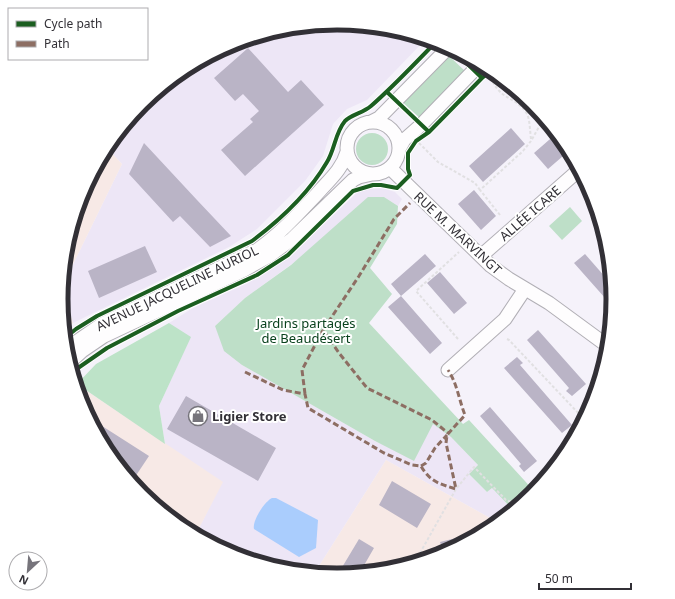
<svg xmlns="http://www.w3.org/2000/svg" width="675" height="599" font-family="'Noto Sans',sans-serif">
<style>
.built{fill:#ede6f6}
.industrial{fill:#f7e9e6}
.green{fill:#bedfc8}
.forest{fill:#bde3c8}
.water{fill:#aacdfd}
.building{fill:#bab4c6}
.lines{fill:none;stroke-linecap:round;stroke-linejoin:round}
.minor-casing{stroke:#b1afb5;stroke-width:15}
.path{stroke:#e1e0e2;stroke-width:2;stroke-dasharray:3 2;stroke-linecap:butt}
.minor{stroke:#fefdfe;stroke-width:13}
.quiet{stroke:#8d6e63;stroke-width:3;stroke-dasharray:6 3;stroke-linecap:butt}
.cycleway-casing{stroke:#fff;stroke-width:6}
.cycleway{stroke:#1b5e20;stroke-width:4}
.labels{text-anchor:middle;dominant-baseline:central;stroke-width:4;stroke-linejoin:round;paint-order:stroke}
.street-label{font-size:13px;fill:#323036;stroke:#fff}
.park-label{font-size:13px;fill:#09411d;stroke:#fff}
.poi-label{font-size:13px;font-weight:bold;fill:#323036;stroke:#fff;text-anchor:start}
.rim{fill:none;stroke:#323036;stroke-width:5}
</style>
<rect width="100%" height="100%" fill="#f5f2fa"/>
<path class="built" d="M338,23L392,28L426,39L367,100L347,109L333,124L323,156L305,181L257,229L229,247L73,323L62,287L122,164L107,148L142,104L184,69L232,44L284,28Z
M383,188L395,192L402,199L398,206L384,197L245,298L215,326L242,365L375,441L414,460L433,423L451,437L478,465L469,474L487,492L492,488L514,511L499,523L386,460L314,574L283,571L231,555L195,536L222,482L165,444L159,406L190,338L169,323L193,308L248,283L285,260L360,190Z"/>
<path class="industrial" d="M107,148L122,164L62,287L66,245L82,193Z
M62,289L73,323L64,331L61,299Z
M75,383L223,482L195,536L184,529L142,495L107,453L82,405Z
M386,460L499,523L491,530L443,555L391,571L337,576L314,574Z"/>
<path class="green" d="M447,54L466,72L421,119L400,100Z
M356 149a16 16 0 1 1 32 0a16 16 0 1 1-32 0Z
M368,197H384L398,206L397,224L370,268L392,294L369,323L463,424L469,420L535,492L514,511L492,488L487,492L469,474L478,465L451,437L433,424L414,461L375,441L242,365L224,351L215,326L245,298L291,265Z
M570,207L582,221L562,240L549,226Z"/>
<path class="forest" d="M169,323L191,337L159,406L165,444L77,384L96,364Z"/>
<path class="water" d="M272,498H276L318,520L316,548L299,557L254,529C252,521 264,502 272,498Z"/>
<path class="building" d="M248,48L288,92L301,80L324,105L245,176L221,150L253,122L250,119L259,111L243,94L235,101L214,78Z
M511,128L525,144L483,182L469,166Z
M557,133L570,150L548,169L534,153Z
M144,143L197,200L231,236L210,247L180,216L173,222L129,174Z
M474,190L496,216L481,230L458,204Z
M145,246L157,272L99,298L88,271Z
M425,254L436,266L401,296L391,284Z
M585,254L613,286V307L574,263Z
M440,272L467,303L454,314L427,283Z
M401,296L442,343L430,354L388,307Z
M538,330L586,384L572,396L566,391L569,388L527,340Z
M517,357L523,363L520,365L572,425L562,433L504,368Z
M186,396L276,448L258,481L167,429Z
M490,407L537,461L524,472L519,466L521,464L480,416Z
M88,417L149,456L133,480L126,475L107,453Z
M392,481L431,504L417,528L379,505Z
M460,537L462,545L447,553L446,549L443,550L440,542Z
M359,539L374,548L359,574L352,575L341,569Z"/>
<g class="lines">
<defs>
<path id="minor" d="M371,122L379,118L449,47
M347 148a26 26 0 1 1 52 0a26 26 0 1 1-52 0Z
M399,149L404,140L421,125L480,64
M390,168L491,266L509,279L549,303L609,347
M481,256L580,169
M66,349L102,324L257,250C280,234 297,215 316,195C328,181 342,170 347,152
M69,363L82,351L104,336L244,270L269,256L292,239L353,180L359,177L372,174
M448,370L505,319L525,289
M413,564L414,563"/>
</defs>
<use href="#minor" class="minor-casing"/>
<path class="path" d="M490,72C496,101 516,95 527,114C530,120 530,132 531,139
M419,143L438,162L475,183L480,190
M500,215L480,190L523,151L531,141L544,118
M458,339L416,291L459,252
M507,339L509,340L581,416
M420,553L456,489L474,467L506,500L521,505"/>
<use href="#minor" class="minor"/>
<path class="quiet" d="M323,330L359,276L394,219L410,203
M245,372L283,390L305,394L308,408L384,453L412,465L421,466C430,482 440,484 456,489L446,443L447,435L465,415C459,400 457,383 448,370
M305,394L302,370L323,330L339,353L367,388L432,420L448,433
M421,466L426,463L435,448L447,435"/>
<defs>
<path id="cycleway" d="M451,48L482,78L486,75L495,73
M387,92L429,132
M65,338L76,329L97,316L252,241C280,220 309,193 327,162C335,149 335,133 345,121C352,114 363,113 371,106C394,86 415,63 436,42
M73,374L78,368L107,348L178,311L257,275L288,255L353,191L373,185H381L397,188L410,175L408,169V153L416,141L429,132L482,78"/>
</defs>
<use href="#cycleway" class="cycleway-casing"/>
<use href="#cycleway" class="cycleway"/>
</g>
<defs>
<symbol id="shop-ring" viewBox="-11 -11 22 22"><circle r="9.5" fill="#fff" stroke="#76747b" stroke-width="1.5"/><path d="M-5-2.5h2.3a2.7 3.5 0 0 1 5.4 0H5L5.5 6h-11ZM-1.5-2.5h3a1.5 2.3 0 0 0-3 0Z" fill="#76747b"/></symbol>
</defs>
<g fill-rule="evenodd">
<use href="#shop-ring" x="187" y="405" width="22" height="22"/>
</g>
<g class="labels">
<g class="street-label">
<text transform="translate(530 213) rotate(-41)">ALLÉE ICARE</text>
<text transform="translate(458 233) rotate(43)">RUE M. MARVINGT</text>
<text transform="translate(177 288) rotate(-26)">AVENUE JACQUELINE AURIOL</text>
</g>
<g class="park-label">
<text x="306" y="323">Jardins partagés<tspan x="306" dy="15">de Beaudésert</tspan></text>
</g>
<g class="poi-label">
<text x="212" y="416">Ligier Store</text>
</g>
</g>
<path d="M0 0H675V599H0ZM68 299a269 269 0 1 1 538 0a269 269 0 1 1-538 0Z" fill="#fff" fill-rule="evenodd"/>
<path class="rim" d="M68 299a269 269 0 1 1 538 0a269 269 0 1 1-538 0Z"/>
<rect x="8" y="8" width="140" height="52" fill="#ffffff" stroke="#adacaf"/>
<rect x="16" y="21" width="20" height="6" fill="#1b5e20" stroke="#adacaf"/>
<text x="44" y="28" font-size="12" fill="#323036">Cycle path</text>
<rect x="16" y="41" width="20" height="6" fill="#8d6e63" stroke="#adacaf"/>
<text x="44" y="48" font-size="12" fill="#323036">Path</text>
<g transform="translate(28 571) rotate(206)"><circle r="19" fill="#ffffff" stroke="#adacaf"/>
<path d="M0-3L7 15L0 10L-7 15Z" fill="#76747b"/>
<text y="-6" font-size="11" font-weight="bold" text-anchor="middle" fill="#323036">N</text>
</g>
<path d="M539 583v6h92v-6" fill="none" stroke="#323036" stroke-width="2"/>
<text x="545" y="583" font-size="12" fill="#323036" stroke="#ffffff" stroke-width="3" paint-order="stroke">50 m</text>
</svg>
